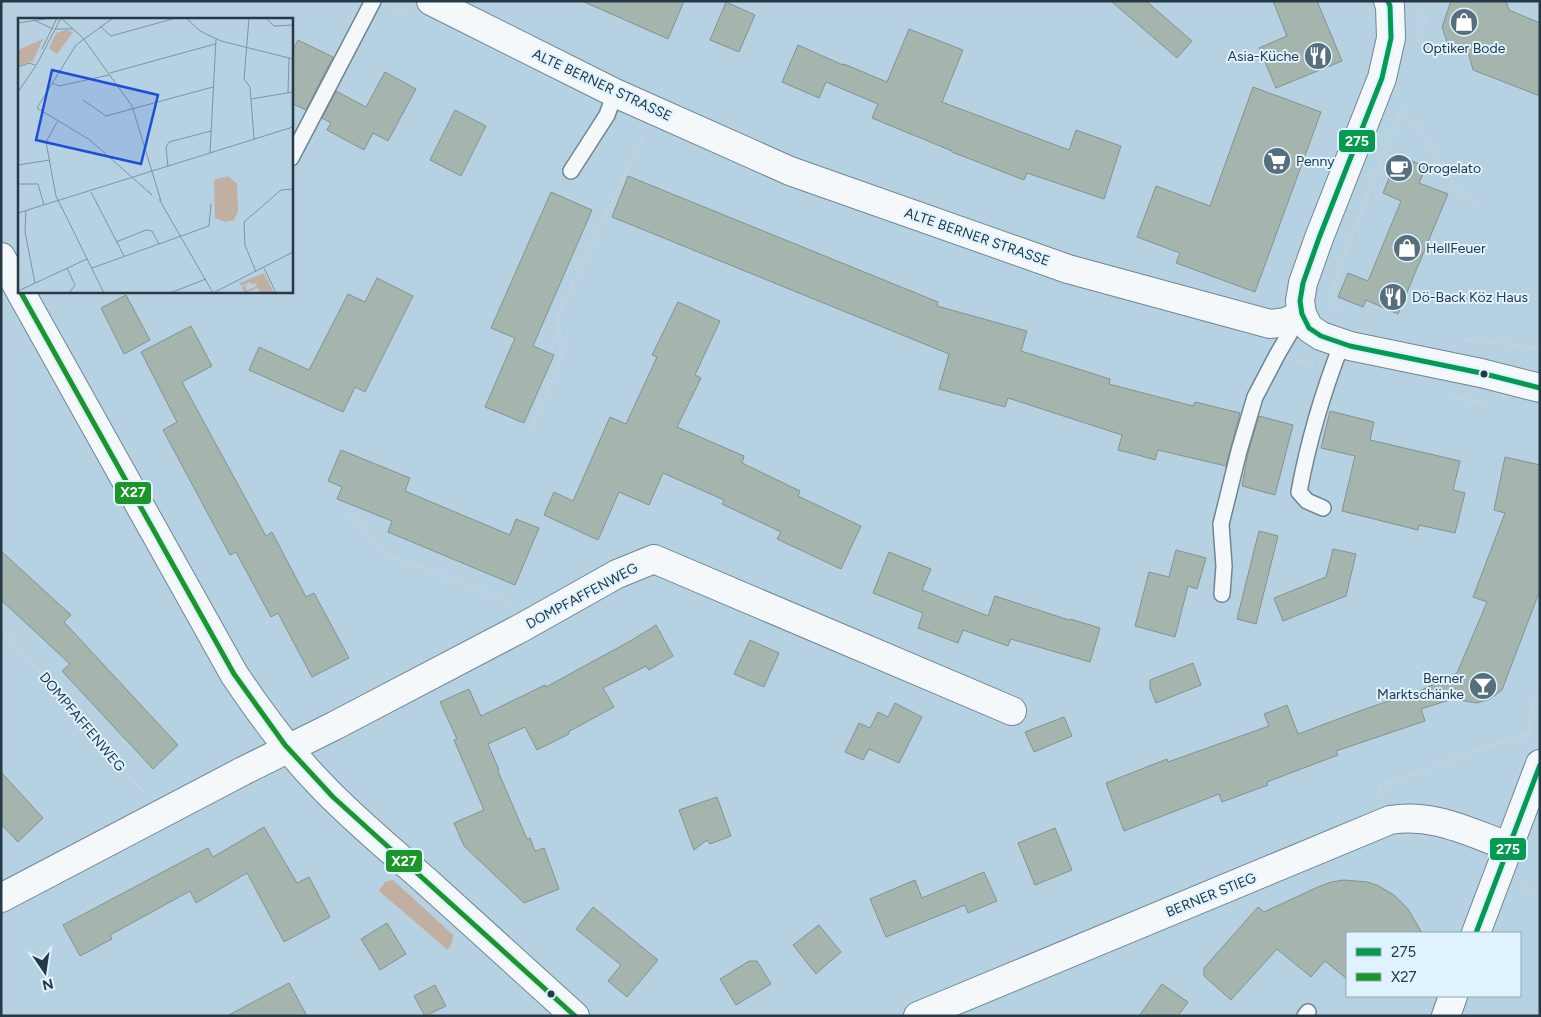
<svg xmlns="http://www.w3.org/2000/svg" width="1541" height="1017" font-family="Figtree,sans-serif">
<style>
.green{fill:#c1afa2}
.building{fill:#a5b4ac;stroke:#849290}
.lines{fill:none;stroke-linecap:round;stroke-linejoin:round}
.service-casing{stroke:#708692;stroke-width:18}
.minor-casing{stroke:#708692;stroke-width:30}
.tertiary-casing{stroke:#708692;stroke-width:30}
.secondary-casing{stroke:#708692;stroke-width:30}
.path{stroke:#c9d2d7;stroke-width:3;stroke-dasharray:2.5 2.5;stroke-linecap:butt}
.service{stroke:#f4f8fb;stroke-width:15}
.minor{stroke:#f4f8fb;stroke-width:28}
.tertiary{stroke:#f4f8fb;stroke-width:28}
.secondary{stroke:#f4f8fb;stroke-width:28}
.bus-1-casing{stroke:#def2ff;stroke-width:9}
.bus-2-casing{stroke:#def2ff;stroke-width:9}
.bus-1{stroke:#049b50;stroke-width:5}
.bus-2{stroke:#1a962b;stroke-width:5}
.bus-dot{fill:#253a46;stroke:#def2ff;stroke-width:2}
.labels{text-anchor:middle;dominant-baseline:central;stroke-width:4;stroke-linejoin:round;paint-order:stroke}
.poi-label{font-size:14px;fill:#253a46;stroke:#def2ff;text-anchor:start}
.street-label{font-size:14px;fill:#253a46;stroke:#def2ff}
.inset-road{fill:none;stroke:#7b95a4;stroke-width:1}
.view{fill:#1d4ed8;fill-opacity:0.15;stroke:#1d4ed8;stroke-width:2.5}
.inset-edge{fill:none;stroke:#253a46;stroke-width:2.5}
.line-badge{stroke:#def2ff;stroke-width:2}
.badge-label{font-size:14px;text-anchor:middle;font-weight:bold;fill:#fff}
</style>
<rect width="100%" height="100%" fill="#b5d1e2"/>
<path class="green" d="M393,880L453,935L452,943L448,950L379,891L385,882Z"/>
<path class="building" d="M582,1H684L668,39Z
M1111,1H1146L1192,41L1177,58Z
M1273,1H1317L1342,61L1276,88L1259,48L1287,36Z
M1451,1H1506L1509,10L1540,23V96L1473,70L1469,55L1448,45L1442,27Z
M726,2L755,15L739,52L710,40Z
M909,29L963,50L942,102L1069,150L1076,130L1121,146L1104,199L1027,173L1024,180L952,152V151L872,118L878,104L826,82L819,98L782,82L798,45L843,65L844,64L887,82Z
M298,40L333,57L306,110L291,103V54Z
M385,72L416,89L388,141L373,133L364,150L327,130L331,123L322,118L336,91L366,107Z
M1253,87L1321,112L1255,292L1176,263L1180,253L1137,237L1156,186L1210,206Z
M455,110L486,126L461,176L430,160Z
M1398,155L1426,167L1419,183L1448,194L1398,314L1366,300L1363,307L1338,297L1348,273L1368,281L1401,201L1383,193Z
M628,176L938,302L937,306L1027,331L1021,351L1110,379L1109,384L1193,406L1195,402L1240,413L1226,466L1158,450L1155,460L1138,455L1118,450L1122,435L1008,398L1005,407L939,389L949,354L612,217Z
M551,192L592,210L533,346L554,355L524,423L485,407L515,338L491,328Z
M377,278L413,296L365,392L355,387L343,412L249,370L259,347L309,370L348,294L365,302Z
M126,295L150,340L124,354L101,308Z
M678,302L720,321L695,375L701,378L677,427L744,456L742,463L800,491L798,496L861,526L841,569L777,539L781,532L722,504L724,500L663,473L649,505L619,492L598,540L544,515L554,492L573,501L610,417L626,424L657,357L652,355Z
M191,326L212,366L182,382L266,536L272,532L306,597L314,593L349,658L312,677L278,613L271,617L236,552L230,555L163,430L177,422L141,352Z
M1330,411L1374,422L1370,440L1460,461L1453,490L1465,493L1455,533L1419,525L1418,530L1342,511L1355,456L1321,448Z
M1259,416L1293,425L1275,495L1242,486L1248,453Z
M341,450L410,478L405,491L510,535L516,519L539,528L515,585L388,532L392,521L337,499L342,487L328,481Z
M1505,457L1540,465V590L1502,690L1490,699L1477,703L1453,699L1421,709L1425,721L1336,751L1338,755L1267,782L1268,785L1222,802L1219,794L1124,831L1106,783L1167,759L1168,762L1269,726L1264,714L1287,705L1298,734L1365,709L1415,692L1416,693L1457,673L1487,602L1473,597L1505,513L1494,510Z
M1259,531L1278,536L1256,624L1237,619Z
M1333,549L1356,554L1346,596L1283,621L1274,598L1326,577Z
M1176,550L1206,558L1197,589L1188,586L1175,637L1135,626L1149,572L1169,577Z
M1,551L71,615L64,622L178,745L153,769L62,671L70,664L1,600Z
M889,552L931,569L922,590L988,616L995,596L1069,620L1070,619L1100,628L1090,662L1011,639L1008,646L963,630L958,643L918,628L923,613L873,593Z
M656,625L673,656L649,670L646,666L603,688L614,707L568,732L569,734L537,750L525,727L488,744L499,770L498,771L527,839L530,838L535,851L544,848L559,889L524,903L464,846L454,823L484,810L454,740L457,739L440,702L469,689L481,716L545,685L546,687L632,640Z
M750,640L779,653L764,687L734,674Z
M1193,663L1201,685L1156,703L1150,688V680Z
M895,703L922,717L899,763L869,749L863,760L845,752L859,723L870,728L878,712L888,717Z
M1064,717L1072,736L1034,752L1025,732Z
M1,772L43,818L18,842L1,824Z
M717,797L731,836L710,844L707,840L694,850L679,810Z
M264,827L297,883L309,877L330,917L284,942L247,873L196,903L190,891L110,935L112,939L80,956L63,925L208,848L213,857Z
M1055,828L1072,870L1035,885L1018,843Z
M984,872L997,901L968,913L965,905L886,937L870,899L915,880L922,898Z
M1344,880L1367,882L1377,885L1394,895L1408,909L1422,933H1347V979L1325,961L1311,977L1277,949L1231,1000L1204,976V968L1258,907L1264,912L1320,886L1331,882Z
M593,907L658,960L627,997L608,981L621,965L576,929Z
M387,923L406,954L380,970L361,939Z
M819,925L841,952L816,974L793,945Z
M749,961H757L771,984L736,1005L720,979Z
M289,983L307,1016H227Z
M1162,984L1188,1002L1178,1016H1139Z
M435,985L446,1006L425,1016L414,996Z"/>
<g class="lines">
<defs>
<path id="service" d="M291,158L373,1
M571,171L607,115L615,93
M1323,508L1307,501L1299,492C1308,443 1324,389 1342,343
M1222,594L1224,566L1221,524L1239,451L1255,397L1277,355L1298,319
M1305,1016L1308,1012"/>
<path id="minor" d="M431,1L615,93L790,171L1068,269L1270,324L1286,322L1302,314
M1,898L243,771L334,726L521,628L617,574L654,559L1012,711
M918,1016L1390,820C1434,813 1468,832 1508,846"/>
<path id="tertiary" d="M1388,1L1390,6L1391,38L1382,78L1319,238L1303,283L1300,301L1302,314L1309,328L1321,336L1350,346L1481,373L1540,388
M1476,933L1540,764
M1446,1016L1453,996"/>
<path id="secondary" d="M1,257L19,289
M20,291L234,674C260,713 287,750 320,784C353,819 390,849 426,881C476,926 525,971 575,1016"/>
</defs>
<use href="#service" class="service-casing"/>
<use href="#minor" class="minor-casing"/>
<use href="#tertiary" class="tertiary-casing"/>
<use href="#secondary" class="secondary-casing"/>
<path class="path" d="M391,7L408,16
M1419,43L1425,25L1422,5L1436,1
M1399,116L1417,126L1443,165L1458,190L1466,199L1481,206
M1339,313C1328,301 1335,285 1338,271L1402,106
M1464,340C1490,340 1515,345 1540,350
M1297,361L1313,365
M1453,397L1486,404
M532,429L561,358L558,315L644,135
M350,515L387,554L505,600L508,606
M1,629C51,681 92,741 144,792
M1527,741L1534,699L1540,686
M1381,795L1378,787L1529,732
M1522,887L1540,895"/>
<use href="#service" class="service"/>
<use href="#minor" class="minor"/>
<use href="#tertiary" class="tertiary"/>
<use href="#secondary" class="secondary"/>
<defs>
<path id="bus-1" d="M1388,1L1390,6L1391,38L1382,78L1319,238L1303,283L1300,301L1302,314L1309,328L1321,336L1350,346L1481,373L1540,388
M1476,933L1540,765"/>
<path id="bus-2" d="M20,291L234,674L285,745L333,797L575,1016"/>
</defs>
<use href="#bus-1" class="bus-1-casing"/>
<use href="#bus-2" class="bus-2-casing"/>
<use href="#bus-1" class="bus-1"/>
<use href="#bus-2" class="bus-2"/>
</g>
<defs>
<symbol id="shop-disc" viewBox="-11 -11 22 22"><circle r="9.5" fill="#576f7d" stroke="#def2ff"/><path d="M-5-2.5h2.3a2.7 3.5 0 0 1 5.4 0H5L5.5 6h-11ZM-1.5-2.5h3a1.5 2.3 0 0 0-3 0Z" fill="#fff"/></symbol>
<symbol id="restaurant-disc" viewBox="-11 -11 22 22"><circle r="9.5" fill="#576f7d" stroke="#def2ff"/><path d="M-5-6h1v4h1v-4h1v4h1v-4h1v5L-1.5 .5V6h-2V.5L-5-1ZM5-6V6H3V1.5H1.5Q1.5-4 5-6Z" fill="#fff"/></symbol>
<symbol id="supermarket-disc" viewBox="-11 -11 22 22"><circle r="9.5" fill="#576f7d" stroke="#def2ff"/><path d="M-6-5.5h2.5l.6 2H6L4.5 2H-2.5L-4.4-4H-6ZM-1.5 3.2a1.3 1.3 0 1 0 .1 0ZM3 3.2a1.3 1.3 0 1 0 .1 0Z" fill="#fff"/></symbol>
<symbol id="cafe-disc" viewBox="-11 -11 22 22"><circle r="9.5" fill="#576f7d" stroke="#def2ff"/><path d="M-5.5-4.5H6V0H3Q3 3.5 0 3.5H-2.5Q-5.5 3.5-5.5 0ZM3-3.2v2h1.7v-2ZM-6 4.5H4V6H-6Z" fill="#fff"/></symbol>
<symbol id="bar-disc" viewBox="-11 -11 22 22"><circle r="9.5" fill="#576f7d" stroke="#def2ff"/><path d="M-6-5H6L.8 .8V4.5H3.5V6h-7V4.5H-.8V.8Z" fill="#fff"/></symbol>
</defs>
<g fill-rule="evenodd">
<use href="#shop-disc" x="1448" y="6" width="32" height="32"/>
<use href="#restaurant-disc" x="1302" y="40" width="32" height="32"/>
<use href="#supermarket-disc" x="1261" y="145" width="32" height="32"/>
<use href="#cafe-disc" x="1383" y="152" width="32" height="32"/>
<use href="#shop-disc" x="1391" y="232" width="32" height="32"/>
<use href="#restaurant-disc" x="1377" y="281" width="32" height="32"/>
<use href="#bar-disc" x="1467" y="670" width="32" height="32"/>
</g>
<g class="bus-dot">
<circle cx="1484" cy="374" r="4.5"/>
<circle cx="551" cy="994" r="4.5"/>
</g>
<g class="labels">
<g class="poi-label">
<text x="1464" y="48" text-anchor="middle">Optiker Bode</text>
<text x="1299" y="56" text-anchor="end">Asia-Küche</text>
<text x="1296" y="161">Penny</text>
<text x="1418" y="168">Orogelato</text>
<text x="1426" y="248">HellFeuer</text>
<text x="1412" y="297">Dö-Back Köz Haus</text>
<text x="1464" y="678" text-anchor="end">Berner<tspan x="1464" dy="16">Marktschänke</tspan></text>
</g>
<g class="street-label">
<text transform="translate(602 85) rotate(25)">ALTE BERNER STRASSE</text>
<text transform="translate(977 237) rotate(19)">ALTE BERNER STRASSE</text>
<text transform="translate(582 596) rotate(-28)">DOMPFAFFENWEG</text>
<text transform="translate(82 722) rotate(50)">DOMPFAFFENWEG</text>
<text transform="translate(1211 895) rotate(-22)">BERNER STIEG</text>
</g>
</g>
<g transform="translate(18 18)">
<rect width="275" height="275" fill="#b5d1e2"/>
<path d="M48,12L55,14L39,36L31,30L38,15ZM25,21L15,43L0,48V32ZM210,158L219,166L220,194L216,202L208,204L197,200L196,162ZM246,255L256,275H242L240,270L226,275L224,269L231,266L227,269L229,272L239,268L238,265L233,267V264L223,268L222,265Z" fill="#c1afa2"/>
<path class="inset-road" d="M43,0L65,20L114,88L143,183M95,0L58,27L19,90L72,122L134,177L130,173M168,0L182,13L203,23L275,41M231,0L226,61L232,69L236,121M248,0L256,8L275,7M18,3L35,11M0,5L33,0M82,8L93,18L158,0M37,11H54M24,31L39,0M0,49L11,45L17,47M92,55L197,26M34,65L41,68L91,57M0,74L19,46L43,0M270,75L271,40M233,81L275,74M65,82L88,98L195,69M39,104L28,124L38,178L86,275M192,135L198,21M0,147L32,142M150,149L148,129L151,124L193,113M0,166H20L26,187M73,174L106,238M141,181L195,275M8,192L7,214L17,265M0,195L275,109M98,224L128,212L134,213L141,226M49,250L57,267L51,275M74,250L191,208L193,186M246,250L258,275M238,254L227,227L226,204L263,172L275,171M0,273L69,241M152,275L188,261M195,275L275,234"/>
<path class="view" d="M34,52L140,77L123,146L18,122Z"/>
<rect width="275" height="275" class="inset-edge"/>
</g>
<g class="line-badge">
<rect x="1338" y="129" width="38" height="24" rx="5" fill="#049b50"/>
<rect x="114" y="481" width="38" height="24" rx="5" fill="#1a962b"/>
<rect x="1489" y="837" width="38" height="24" rx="5" fill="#049b50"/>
<rect x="385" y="849" width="38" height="24" rx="5" fill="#1a962b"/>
</g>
<g class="badge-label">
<text x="1357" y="146">275</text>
<text x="133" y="497">X27</text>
<text x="1508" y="854">275</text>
<text x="404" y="866">X27</text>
</g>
<rect width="1541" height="1017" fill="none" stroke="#253a46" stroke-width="5"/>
<rect x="1346" y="932" width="175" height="65" fill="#def2ff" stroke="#94a8b5"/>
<rect x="1356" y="948" width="25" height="8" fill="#049b50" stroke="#94a8b5"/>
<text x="1391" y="957" font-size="15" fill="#253a46">275</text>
<rect x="1356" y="973" width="25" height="8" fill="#1a962b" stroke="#94a8b5"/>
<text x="1391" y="982" font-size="15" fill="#253a46">X27</text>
<g transform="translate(45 972) rotate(167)" stroke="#def2ff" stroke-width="4" paint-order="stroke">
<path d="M0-4L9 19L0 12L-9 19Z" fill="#253a46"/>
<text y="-8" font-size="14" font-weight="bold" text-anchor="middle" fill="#253a46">N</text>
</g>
</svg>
